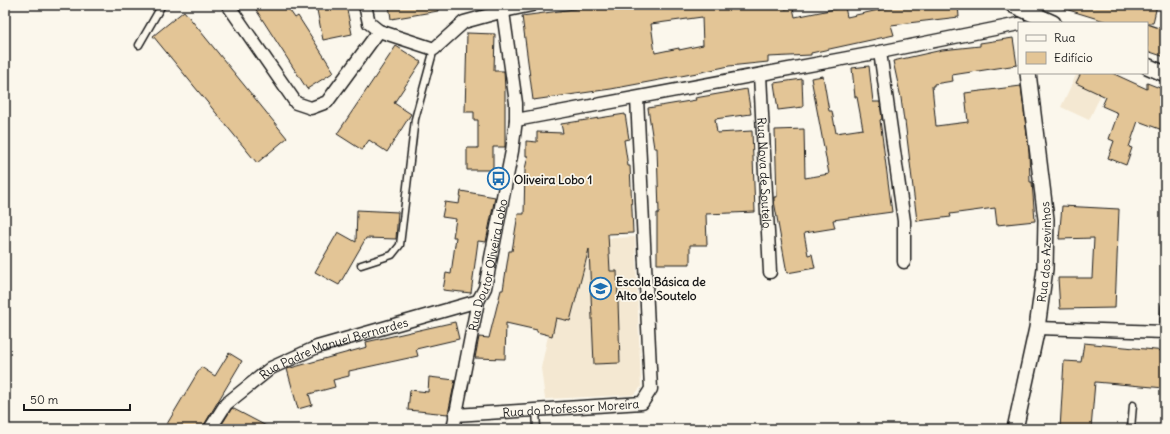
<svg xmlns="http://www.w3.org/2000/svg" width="1170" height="434" font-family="Delius,sans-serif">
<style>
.built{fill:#f4e8d2}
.building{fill:#e3c596;stroke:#1c1c1c;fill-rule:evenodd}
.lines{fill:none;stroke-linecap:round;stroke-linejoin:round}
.service-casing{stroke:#1c1c1c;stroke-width:9}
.minor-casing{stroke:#1c1c1c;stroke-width:15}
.tertiary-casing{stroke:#1c1c1c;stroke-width:18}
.service{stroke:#fbf7ec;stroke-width:6}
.minor{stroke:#fbf7ec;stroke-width:12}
.tertiary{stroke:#fbf7ec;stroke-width:15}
.labels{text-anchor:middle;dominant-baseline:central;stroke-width:3.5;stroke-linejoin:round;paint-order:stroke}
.street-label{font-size:12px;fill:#1c1c1c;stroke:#fbf7ec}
.poi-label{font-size:12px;font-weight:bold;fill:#1c1c1c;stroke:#fbf7ec;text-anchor:start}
</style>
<rect width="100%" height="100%" fill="#fbf7ec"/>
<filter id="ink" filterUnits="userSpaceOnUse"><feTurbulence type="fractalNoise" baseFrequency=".025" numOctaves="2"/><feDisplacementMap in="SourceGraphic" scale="8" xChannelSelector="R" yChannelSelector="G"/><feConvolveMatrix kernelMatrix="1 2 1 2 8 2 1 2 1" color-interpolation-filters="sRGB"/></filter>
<g filter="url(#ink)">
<path class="built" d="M1077,73H1111L1089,120L1061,107Z
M635,237L641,387L635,394L632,395L545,399L541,368L548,336H550L577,240Z"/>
<path class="building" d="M253,5H286L295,18L298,16L334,72L307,89Z
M316,5H346L352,34L323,40Z
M389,5H437L438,11L391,19Z
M604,5H784L785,9L793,8L795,17L845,7L847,17L901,5H958L959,17L891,25L894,35L811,53V55L768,57V62L729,66L697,73L611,89L533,100L522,16ZM702,17L703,45L679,50V48L655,53L651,24Z
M1062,5H1157L1153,23H1111L1062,8Z
M184,11L287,138L257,163L153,36Z
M1147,24L1165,30V57L1147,51Z
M467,33L495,34L494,71H504L505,90V147H493V170H467V148H478V120H474V112H465Z
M1013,38L1017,65L952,75L953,81L934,84V86H932L936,126L968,122L965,93L1021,86L1029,152L1030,182H1032L1035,221L997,225L995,208L950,214L951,217L917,221L905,121H904L901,98L893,61L942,50L980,46V43Z
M396,46L421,62L394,103L411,114L387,152L369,140L362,150L337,134Z
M869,66L873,102H880L882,119L880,120L892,212L833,220L835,228L804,233L808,255L812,254L815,268L787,273L774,201V197H777L775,130L804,129L805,178L829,174L811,78L823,76L829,111H832L836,133L863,129L857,97H855L852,68Z
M1081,73H1112L1147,89V83L1165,90V131L1138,121L1129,147L1132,148L1126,165L1108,158L1114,141L1109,139L1118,113L1102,106L1106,97L1076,83Z
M802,79L803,107L778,110L774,83Z
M747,89L751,114L715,119L717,133L752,131L755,212L706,214L707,245H690V264H657V213H659L657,148H654L648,108L696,100L695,98Z
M625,114L629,139L624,140L628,166H630L633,233L608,234L610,271H617L620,363L594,364L589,249L570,321L556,318L552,336L537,332V330L506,323L505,359L475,358L479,337L489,338L501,290H503L509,251H512L518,214H524L525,169L528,156H526V141L537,142V132L563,133L561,124Z
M461,191L495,197L486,242L478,241L471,293L443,290L446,273L451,274L456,237H453L456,219L442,217L445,202L459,204Z
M1062,206L1119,209L1115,308L1060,309L1058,278H1092L1094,238L1059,239Z
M357,210L398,212L396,239L366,238L339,285L315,272L338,232L356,242Z
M455,322L459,339L416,349L418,356L349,371V376L333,380L335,387L309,394L312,405L298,409L287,369L367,347L366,342Z
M1084,343L1165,351V388L1095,382L1091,429H1060L1064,361L1081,362Z
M229,353L242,361L204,425L203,429H164L201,367L215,376Z
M429,377L455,380L448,414L408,410L410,390L428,392Z
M232,408L272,429H219Z"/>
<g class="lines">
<defs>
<path id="service" d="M139,45L162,5
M361,265L392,255L400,245L415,119L434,49
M1163,332L1165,306
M536,410L537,429
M1131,429L1133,405"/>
<g id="minor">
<path d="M228,5L296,103L311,108L327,102L379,31"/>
<path d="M365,5L369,23L379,31L434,49L464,22L504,11L532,5"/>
<path d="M880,52L904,221V262"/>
<path id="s1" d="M760,75L770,272"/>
<path d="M516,120L880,52L1019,24"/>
<path d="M1037,328L1165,332"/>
<path id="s2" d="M455,415L642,403L651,389L637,98"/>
<path id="s3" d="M210,429L226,404L271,368L317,347L478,301"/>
<path id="s4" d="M453,429L478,301L485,288L512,151L516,120V103L502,5"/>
</g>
<g id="tertiary">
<path d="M1013,5L1053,23"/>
<path d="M1147,66L1165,74"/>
<path id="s5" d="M1015,429L1037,328L1045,269L1046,219L1028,73"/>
</g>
</defs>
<use href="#service" class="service-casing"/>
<use href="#minor" class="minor-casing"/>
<use href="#tertiary" class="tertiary-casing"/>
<use href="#service" class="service"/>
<use href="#minor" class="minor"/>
<use href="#tertiary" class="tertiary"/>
</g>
</g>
<defs>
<symbol id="bus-ring" viewBox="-11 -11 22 22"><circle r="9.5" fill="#fbf7ec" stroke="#1f6fb2" stroke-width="1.5"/><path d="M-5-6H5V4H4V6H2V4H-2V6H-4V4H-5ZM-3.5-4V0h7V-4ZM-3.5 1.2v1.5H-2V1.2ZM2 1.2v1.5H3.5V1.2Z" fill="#1f6fb2"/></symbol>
<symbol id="school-ring" viewBox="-11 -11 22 22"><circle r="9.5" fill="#fbf7ec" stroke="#1f6fb2" stroke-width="1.5"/><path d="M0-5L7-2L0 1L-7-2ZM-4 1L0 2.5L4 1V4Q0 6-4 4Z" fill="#1f6fb2"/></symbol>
</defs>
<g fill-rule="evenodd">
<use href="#bus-ring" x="486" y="166" width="25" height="25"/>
<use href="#school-ring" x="588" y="276" width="25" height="25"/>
</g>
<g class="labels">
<g class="street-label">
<text stroke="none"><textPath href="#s1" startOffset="98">Rua Nova de Soutelo</textPath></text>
<text stroke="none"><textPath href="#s5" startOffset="180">Rua dos Azevinhos</textPath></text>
<text stroke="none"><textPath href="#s4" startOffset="168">Rua Doutor Oliveira Lobo</textPath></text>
<text stroke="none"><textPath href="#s3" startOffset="153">Rua Padre Manuel Bernardes</textPath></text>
<text stroke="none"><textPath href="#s2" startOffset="116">Rua do Professor Moreira</textPath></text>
</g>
<g class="poi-label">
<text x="514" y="179">Oliveira Lobo 1</text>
<text x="616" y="281">Escola Básica de<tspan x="616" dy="14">Alto de Soutelo</tspan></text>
</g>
</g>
<rect width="1170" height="434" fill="none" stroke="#fbf7ec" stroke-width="20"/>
<rect x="10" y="10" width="1150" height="414" fill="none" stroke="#1c1c1c" stroke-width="1.5" filter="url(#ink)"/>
<rect x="1018" y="22" width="130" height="52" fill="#fbf7ec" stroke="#a29f99"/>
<rect x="1026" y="35" width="20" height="6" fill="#fbf7ec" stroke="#a29f99"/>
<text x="1054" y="42" font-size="12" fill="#1c1c1c">Rua</text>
<rect x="1026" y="52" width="20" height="12" fill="#e3c596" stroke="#a29f99"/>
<text x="1054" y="62" font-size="12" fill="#1c1c1c">Edifício</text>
<path d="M24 404v6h106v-6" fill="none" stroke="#1c1c1c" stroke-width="2"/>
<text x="30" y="404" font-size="12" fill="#1c1c1c" stroke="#fbf7ec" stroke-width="3" paint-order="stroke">50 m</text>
</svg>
